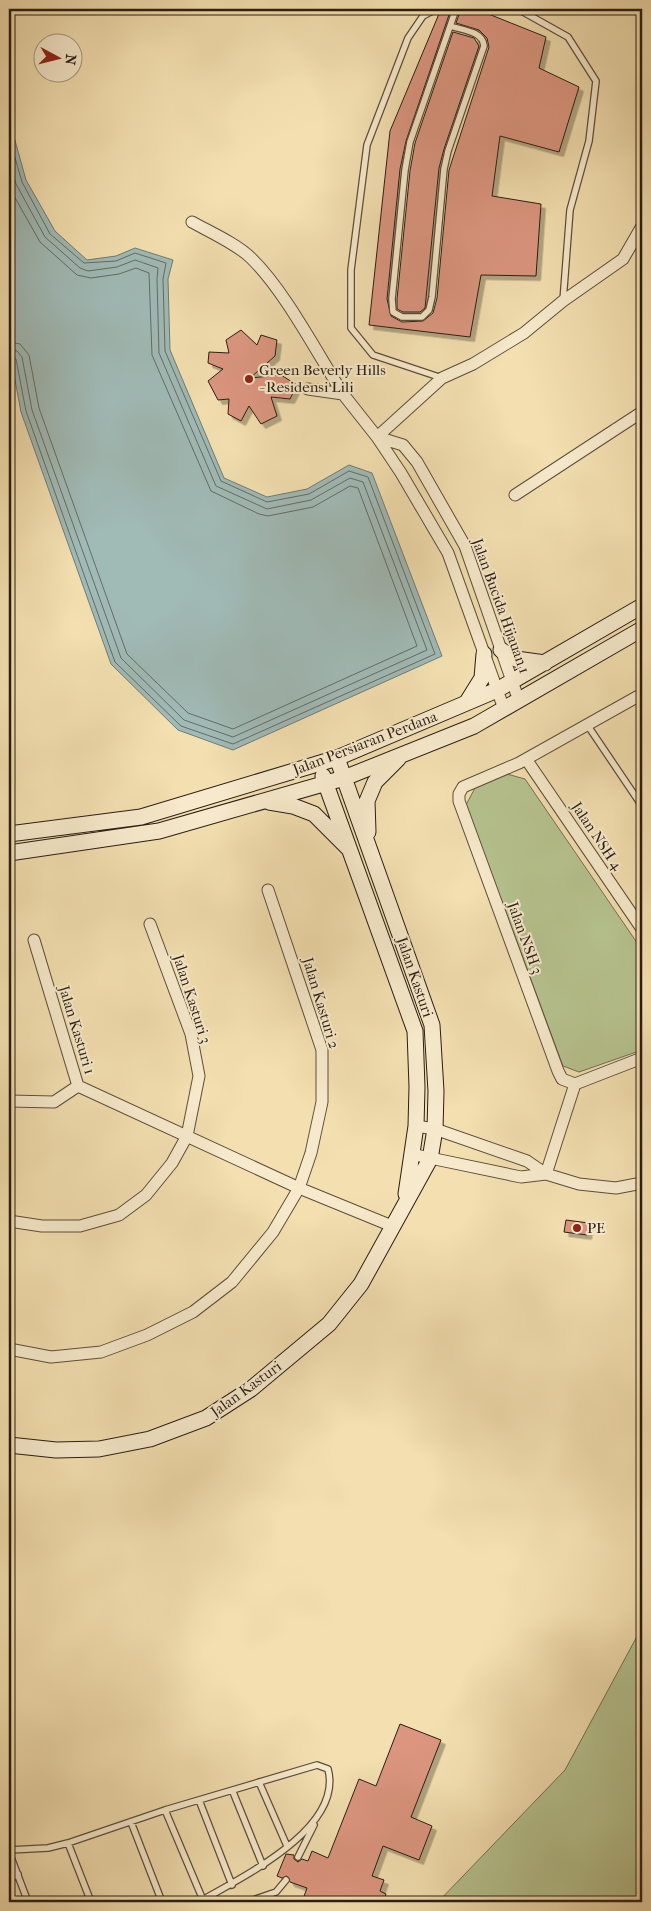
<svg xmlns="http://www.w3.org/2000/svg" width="651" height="1911" font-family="'IM FELL French Canon',serif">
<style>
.green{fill:#b6c38f;stroke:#707052}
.water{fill:#a0bab6;stroke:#707b75}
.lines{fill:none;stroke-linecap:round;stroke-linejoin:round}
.shore{stroke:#646c65;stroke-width:1}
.building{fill:#dc9680;stroke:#291d14;filter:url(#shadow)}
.lane-casing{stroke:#5c4e3b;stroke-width:8}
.street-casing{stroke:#5c4e3b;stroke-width:13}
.secondary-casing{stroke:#291d14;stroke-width:17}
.lane{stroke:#f7eacc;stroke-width:5.5}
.street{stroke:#f7eacc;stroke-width:11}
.secondary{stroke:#f7eacc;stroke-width:15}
.poi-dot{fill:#8f2418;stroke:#f7eacc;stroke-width:2}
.labels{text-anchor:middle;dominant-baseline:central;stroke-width:4;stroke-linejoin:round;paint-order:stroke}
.poi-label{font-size:15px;fill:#291d14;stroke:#f7eacc;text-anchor:start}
.street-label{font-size:15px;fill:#291d14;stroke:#f7eacc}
</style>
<defs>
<filter id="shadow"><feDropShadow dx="4.5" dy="4.5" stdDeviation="0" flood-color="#0004"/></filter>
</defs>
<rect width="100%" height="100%" fill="#f3dfb0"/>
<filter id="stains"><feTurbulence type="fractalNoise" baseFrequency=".004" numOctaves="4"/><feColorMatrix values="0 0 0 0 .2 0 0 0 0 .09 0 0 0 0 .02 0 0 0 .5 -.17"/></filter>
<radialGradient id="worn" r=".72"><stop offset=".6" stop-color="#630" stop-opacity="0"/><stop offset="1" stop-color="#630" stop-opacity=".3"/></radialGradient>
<path class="green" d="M507,774L525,779L642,950V1050L579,1072L563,1066L466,805L475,788Z
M642,1627V1902H438L565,1770Z"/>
<path class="water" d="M9,119L26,180L55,231L87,260L116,256L135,248L173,260L168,279L170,350L224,478L267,497L307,489L349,465L372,473L442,656L233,750L178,730L111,664L21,412L9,348Z"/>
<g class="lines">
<path class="shore" d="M9,137L22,182L50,234L84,263L116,261L135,253L166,263L163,279L165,351L221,481L267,502L309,494L349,471L368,477L435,654L233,744L181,726L115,662L26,411L16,359L9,355
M9,160L16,184L45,237L80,268L88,271L117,267L135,260L158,268L157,280L159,353L216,486L267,509L311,500L350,478L363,482L427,650L233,737L184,720L121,658L32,410L22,357L17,351L9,349
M9,187L40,242L77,275L91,278L119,274L136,268L149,273L152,355L211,491L259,514L268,516L313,507L350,486L358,488L417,646L233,729L188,713L127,654L39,408L29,355L20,344L9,342"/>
</g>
<path class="building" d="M441,9H451L406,141L400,169L387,299L391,316L402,322L423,321L433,313L437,298L449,170L489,47L487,38L479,30L456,23L461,9H476L546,37L539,68L579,87L559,152L500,136L492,196L541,204L536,276L481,275L470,337L369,325L390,131Z
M453,32L474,38L479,46L444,149L439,168L425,308L420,312H403L397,309V299L410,171L415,143Z
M241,330L257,345L261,335L277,340L275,356L250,378L281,375L297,385L290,399L271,397L277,416L261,424L249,406L241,421L228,414L229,399L218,400L208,381L223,369L208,363L209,352L229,353L226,340Z
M566,1220L589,1223L587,1235L564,1232Z
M400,1724L441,1740L411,1817L432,1826L419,1860L383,1846L372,1876L384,1880L380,1891L386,1894L383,1902H302L307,1888L290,1882L287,1876L282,1878L277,1876L286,1854L294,1855V1859L298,1862L302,1859L308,1861L312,1851L328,1858L359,1779L376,1786Z"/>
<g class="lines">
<defs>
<path id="lane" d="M436,9L423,16L408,38L367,145L351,270V328L373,355L442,378
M518,9L568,37L596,81L589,141L570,210L563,301
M450,26C462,30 483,31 484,46L448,151L444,169L432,297L429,310L422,317H402L393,312L392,299L405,170L410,142L456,9
M586,723L642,806
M259,1782L287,1846
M233,1792L263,1866
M199,1800L232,1885
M165,1810L203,1900
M131,1822L162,1902
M68,1843L91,1902
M9,1850L48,1848L68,1843L165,1810L317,1765L328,1769C344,1829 240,1878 199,1902
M9,1852L28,1902
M298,1857L314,1825
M9,1879L18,1874
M247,1902L276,1892L286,1880"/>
<path id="street" d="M192,222C210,232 237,244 251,258C285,291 317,353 343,394L308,389
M343,394L377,437L401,473L448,553L504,709
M377,437L442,378L473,364L524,333L563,301L623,259L642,226
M377,437L403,445L417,462L465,546L519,701
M515,495L642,412
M526,759L642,929
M575,1084L562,1079L558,1071L459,801V794L463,787L519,763L642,694
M78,1086L299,1188L392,1226
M9,1101L54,1102L78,1086L34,940
M416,1126L435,1129L527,1161L546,1174L579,1184L616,1188L642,1183
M411,1154L521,1177L546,1174
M546,1174L575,1084L642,1058
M9,1221L42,1226H80L119,1215L146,1195L172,1163L187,1136L199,1076L191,1034L150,924
M9,1349L51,1357L101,1352L147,1335L193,1312L232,1282L273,1232L299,1188L311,1153L322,1102V1050L268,890"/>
<path id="secondary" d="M501,650L516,659L545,663
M467,702L482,678L484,654
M323,776L415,1031L417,1087L416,1126L406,1194
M269,802L293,806L314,814L349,849
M368,832L367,801L375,782L398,759
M9,834L141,817L337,758L497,690L642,606
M9,853L159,831L344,778L474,726L642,629
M9,1445L56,1450L99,1449L150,1439L206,1418L251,1389L329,1324L361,1284L430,1159L435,1129L436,1091L432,1025L337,758"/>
</defs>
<use href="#lane" class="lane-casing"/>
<use href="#street" class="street-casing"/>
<use href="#secondary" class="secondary-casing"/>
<use href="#lane" class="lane"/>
<use href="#street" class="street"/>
<use href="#secondary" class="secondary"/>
</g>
<g class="poi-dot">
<circle cx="249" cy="379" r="5"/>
<circle cx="577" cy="1228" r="5"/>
</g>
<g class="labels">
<g class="poi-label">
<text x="259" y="370">Green Beverly Hills<tspan x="259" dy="17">- Residensi Lili</tspan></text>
<text x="587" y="1228">PE</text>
</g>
<g class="street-label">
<text transform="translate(501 606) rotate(70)">Jalan Bucida Hijauan 1</text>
<text transform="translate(365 743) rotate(-21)">Jalan Persiaran Perdana</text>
<text transform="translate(597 836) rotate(56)">Jalan NSH 4</text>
<text transform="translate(525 938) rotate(70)">Jalan NSH 3</text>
<text transform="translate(415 977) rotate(71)">Jalan Kasturi</text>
<text transform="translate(192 999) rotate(72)">Jalan Kasturi 3</text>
<text transform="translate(321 1003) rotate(73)">Jalan Kasturi 2</text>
<text transform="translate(77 1030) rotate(73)">Jalan Kasturi 1</text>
<text transform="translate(246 1389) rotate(-36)">Jalan Kasturi</text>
</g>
</g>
<rect width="651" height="1911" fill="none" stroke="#f3dfb0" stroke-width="30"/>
<rect x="10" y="10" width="631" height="1891" fill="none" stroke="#291d14" stroke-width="2.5"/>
<rect x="15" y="15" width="621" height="1881" fill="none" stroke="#291d14"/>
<g transform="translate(58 58) rotate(97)"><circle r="24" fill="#f7eacc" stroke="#a59882"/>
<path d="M0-4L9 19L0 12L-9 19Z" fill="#8f2418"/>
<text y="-8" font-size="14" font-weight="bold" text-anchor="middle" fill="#291d14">N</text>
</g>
<rect width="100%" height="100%" filter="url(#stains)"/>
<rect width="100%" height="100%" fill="url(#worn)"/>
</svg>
